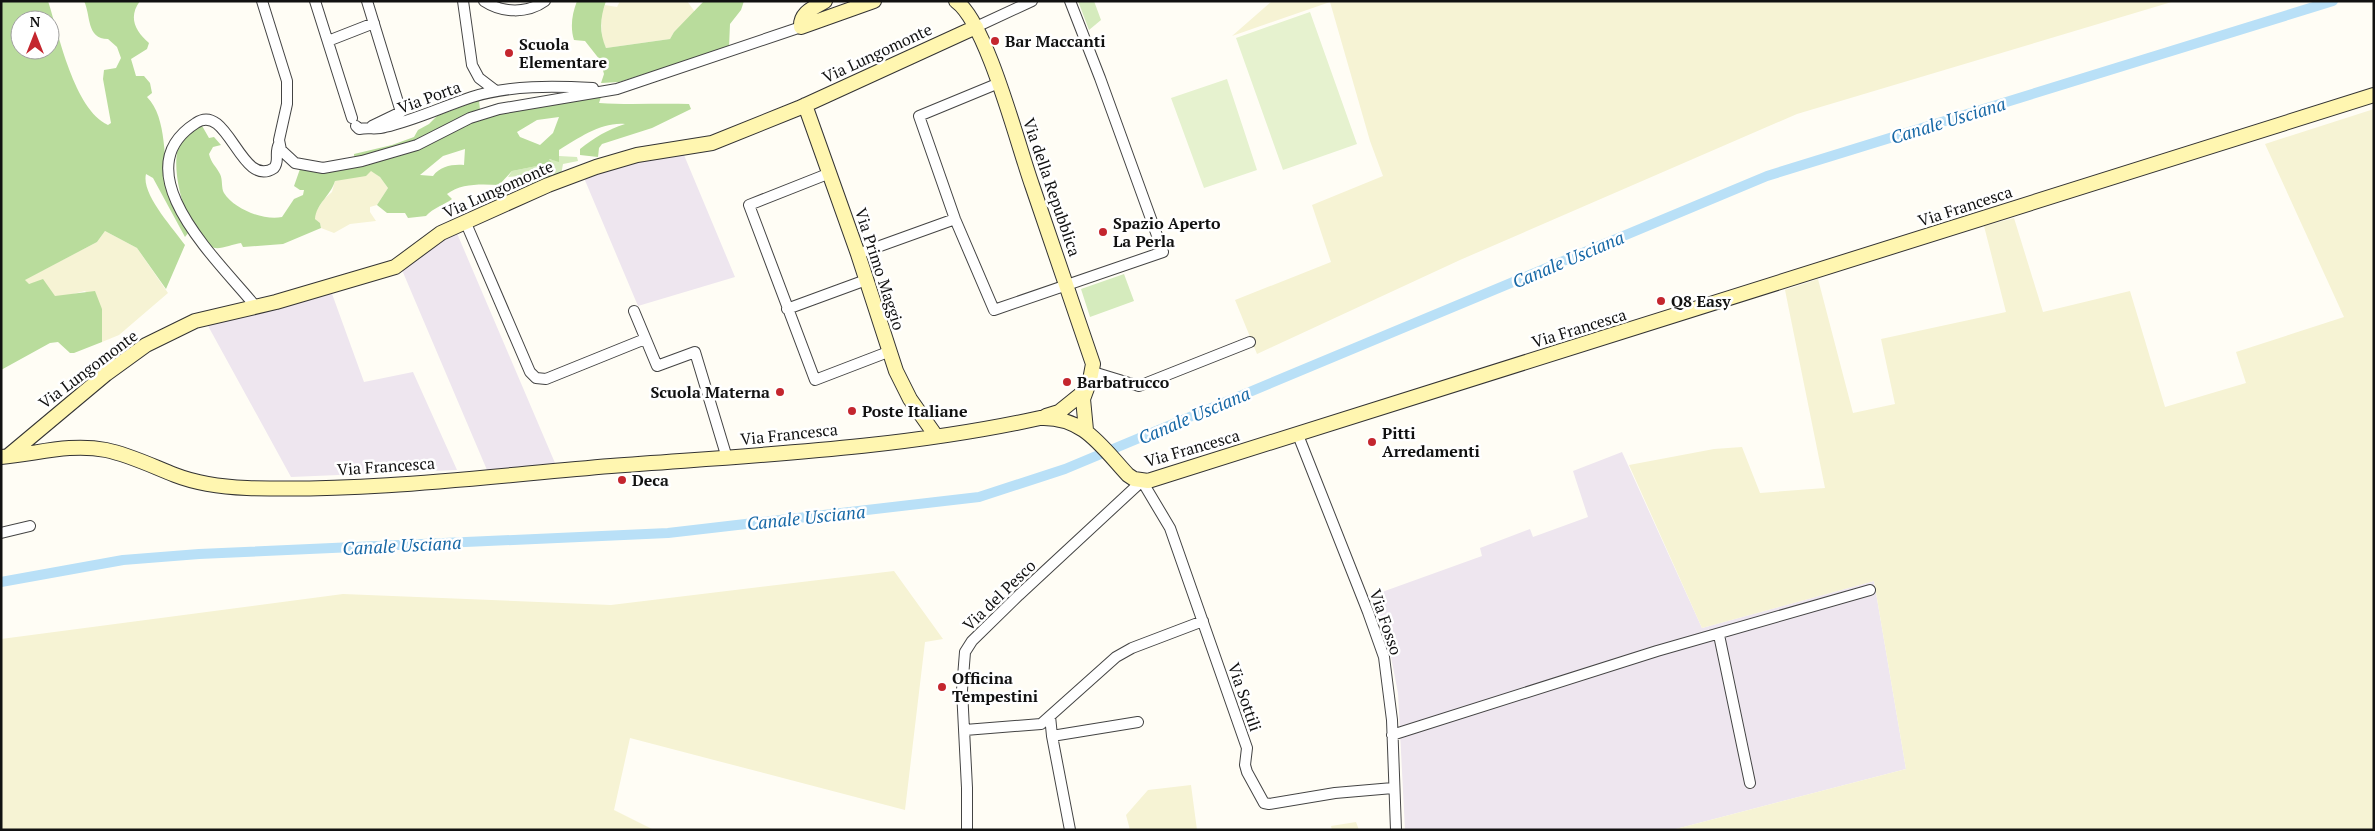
<svg xmlns="http://www.w3.org/2000/svg" width="2375" height="831" font-family="'PT Serif',serif">
<style>
.industrial{fill:#eee6ef}
.farmland{fill:#f6f3d4}
.green{fill:#d5ebbd}
.forest{fill:#b9dc9c;fill-rule:evenodd}
.pitch{fill:#e6f2cf}
.lines{fill:none;stroke-linecap:round;stroke-linejoin:round}
.canal{stroke:#b9e0f7;stroke-width:10}
.street-casing{stroke:#444;stroke-width:12}
.secondary-casing{stroke:#333;stroke-width:16}
.street{stroke:#fff;stroke-width:10}
.secondary{stroke:#fff6b0;stroke-width:14}
.poi-dot{fill:#c4262e;stroke:#fff;stroke-width:2}
.labels{text-anchor:middle;dominant-baseline:central;stroke-width:5;stroke-linejoin:round;paint-order:stroke}
.poi-label{font-size:16px;font-weight:bold;fill:#111;stroke:#fff;text-anchor:start}
.street-label{font-size:16px;fill:#111;stroke:#fff}
.water-label{font-size:18px;font-style:italic;fill:#1768a6;stroke:#fff}
</style>
<rect width="100%" height="100%" fill="#fffdf5"/>
<path class="industrial" d="M684,155L735,277L638,306L584,178L614,167L659,157Z
M456,231L555,463L487,470L402,270Z
M331,291L364,382L413,372L457,470L291,477L207,324Z
M1622,452L1702,628L1874,581L1906,769L1672,830H1405L1398,693L1391,657L1371,596L1482,556L1480,548L1530,529L1533,537L1588,517L1573,471Z"/>
<path class="farmland" d="M620,1H687L695,12L674,32L670,39L606,48L602,39L601,15L605,5L617,7Z
M1272,1H2175L1797,114L1460,260L1257,354L1235,300L1331,262L1312,205L1383,176L1370,141L1330,2L1232,36Z
M2374,109V830H1672L1906,769L1874,581L1702,628L1629,465L1714,449L1742,447L1760,493L1825,488L1785,290L1818,279L1853,413L1895,404L1881,339L2006,312L1984,226L2014,218L2043,312L2130,291L2165,407L2246,383L2236,352L2344,317L2265,144Z
M371,170L380,177L388,188L377,205L370,207V212L376,221L350,224L334,233L321,228L320,223L315,219V213L324,199L332,192L335,181Z
M105,231L137,248L168,293L119,335L102,342V309L85,291L65,296H54L49,290L36,283L28,284L24,280L97,242Z
M894,571L943,639L925,642L905,810L630,738L614,810L654,830H1V639L343,594L611,605Z
M1191,785L1197,830H1130L1126,815L1148,790Z
M1356,822L1359,830H1332L1331,826Z"/>
<path class="green" d="M1078,1H1094L1101,20L1089,30Z
M559,156L577,157L578,161L563,164L561,175L531,187L532,175L508,177L512,171L551,163L547,159L559,161Z
M1124,274L1134,301L1090,317L1081,289Z"/>
<path class="forest" d="M1,1H48C59,35 74,109 108,125L111,123L103,79L104,70L116,68L121,58L117,47L108,39C86,39 91,15 84,1H140C128,17 135,31 149,43L147,49L131,59L136,76H144L150,83L152,93L147,97C168,118 163,163 169,190C173,205 182,219 188,233L185,237L153,178L146,174C141,194 173,228 185,245L166,289L137,248L105,231L97,242L25,280L29,284L43,279L55,296L95,291L102,309V342L74,353H70L58,342L50,343L1,370ZM20,20H50V50H20Z
M577,1H606C600,18 599,32 606,48L670,39L674,32L703,2L744,1L741,10L730,24L729,47L619,82L601,83L604,74L600,60L585,41L574,40C570,27 572,14 577,1Z
M601,97L599,103C629,105 658,103 689,104L691,109L652,128L602,144L599,148L598,157L580,155V149C595,137 607,130 625,124C601,122 579,138 559,150V162L549,159L552,163L512,171L499,185C482,184 461,183 447,194L452,199C444,205 433,208 426,216L408,218L405,213H387L377,205L388,188L380,177L371,171L366,176L335,181C331,195 316,204 315,219L320,223L321,228L283,244L243,247L241,243C233,244 222,249 215,248C189,244 166,164 181,142C185,136 195,130 201,124L209,138L214,137L221,145L213,147L209,154C211,163 216,166 220,174C223,180 221,188 224,193C234,209 264,221 282,217L294,199L303,195L304,190H300L294,186L300,169L355,166L354,154L392,145L414,137L418,130L429,124L437,116L479,100L480,110L517,109ZM559,117L553,133L540,145L520,137L517,132L537,120ZM465,149L464,165C453,164 440,166 433,176L420,175L443,156Z"/>
<path class="pitch" d="M1310,12L1357,144L1283,170L1236,38Z
M1227,79L1257,170L1204,188L1171,98Z"/>
<g class="lines">
<path class="canal" d="M1,582L123,560L199,554L668,533L979,497L1065,469L1767,176L2333,1"/>
<defs>
<path id="street" d="M262,1L287,81V104L279,140L281,150L295,163L323,168L362,161L417,145L470,118L499,109L617,89L801,27
M315,1L352,118
M367,1L401,112L372,126
M463,1L472,65L479,78L496,91
M484,1C502,13 527,14 545,1
M976,27L1032,1
M328,41L374,23
M999,83L919,116L955,219L994,310L1163,252L1100,78L1070,1
M356,126L359,129C369,127 376,130 385,127C415,120 442,107 472,97C510,85 554,86 593,88
M830,173L749,205L815,380L888,352
M465,221L530,372L536,378L546,379L645,339
M858,254L955,219
M256,307C223,265 119,172 196,123C228,101 241,190 274,168C280,161 274,153 279,144
M787,309L866,280
M634,311L657,366L695,352L727,458
M1093,372L1139,386L1250,342
M1298,435L1368,612L1384,657L1392,720L1396,830
M1,533L30,526
M1719,635L1750,783
M1050,716L1052,736L1070,830
M965,730L1041,724L1116,657L1132,648L1203,621
M1392,735L1657,651L1870,590
M1052,736L1138,722
M967,830V788L962,690L965,652L972,641L1019,595L1142,481L1170,528L1247,748L1245,765L1247,772L1264,803L1269,804L1335,793L1393,788"/>
<path id="secondary" d="M825,1C814,8 800,12 801,27L874,1
M956,1C987,23 1018,146 1032,185C1052,245 1073,304 1093,364L1090,380L1083,399L1086,430
M805,105L858,254L896,371L910,399L936,436
M1046,416L1059,412L1085,391
M8,456L106,374L146,345L195,321L276,302L395,267L441,233L548,185L596,167L637,155L712,143L799,108L976,27
M1,457C37,454 69,443 106,450C130,455 152,466 175,475C198,484 223,487 247,488C369,492 490,476 611,466C754,455 900,449 1040,418C1083,416 1101,446 1128,475L1134,479L1148,481L2374,95"/>
</defs>
<use href="#street" class="street-casing"/>
<use href="#secondary" class="secondary-casing"/>
<use href="#street" class="street"/>
<use href="#secondary" class="secondary"/>
</g>
<g class="poi-dot">
<circle cx="995" cy="41" r="5"/>
<circle cx="509" cy="53" r="5"/>
<circle cx="1103" cy="232" r="5"/>
<circle cx="1661" cy="301" r="5"/>
<circle cx="1067" cy="382" r="5"/>
<circle cx="780" cy="392" r="5"/>
<circle cx="852" cy="411" r="5"/>
<circle cx="1372" cy="442" r="5"/>
<circle cx="622" cy="480" r="5"/>
<circle cx="942" cy="687" r="5"/>
</g>
<g class="labels">
<g class="poi-label">
<text x="1005" y="41">Bar Maccanti</text>
<text x="519" y="44">Scuola<tspan x="519" dy="18">Elementare</tspan></text>
<text x="1113" y="223">Spazio Aperto<tspan x="1113" dy="18">La Perla</tspan></text>
<text x="1671" y="301">Q8 Easy</text>
<text x="1077" y="382">Barbatrucco</text>
<text x="770" y="392" text-anchor="end">Scuola Materna</text>
<text x="862" y="411">Poste Italiane</text>
<text x="1382" y="433">Pitti<tspan x="1382" dy="18">Arredamenti</tspan></text>
<text x="632" y="480">Deca</text>
<text x="952" y="678">Officina<tspan x="952" dy="18">Tempestini</tspan></text>
</g>
<g class="street-label">
<text transform="translate(877 53) rotate(-25)">Via Lungomonte</text>
<text transform="translate(429 97) rotate(-20)">Via Porta</text>
<text transform="translate(1052 187) rotate(71)">Via della Repubblica</text>
<text transform="translate(498 189) rotate(-24)">Via Lungomonte</text>
<text transform="translate(1965 206) rotate(-18)">Via Francesca</text>
<text transform="translate(880 269) rotate(72)">Via Primo Maggio</text>
<text transform="translate(1579 328) rotate(-17)">Via Francesca</text>
<text transform="translate(88 369) rotate(-37)">Via Lungomonte</text>
<text transform="translate(789 434) rotate(-6)">Via Francesca</text>
<text transform="translate(1192 448) rotate(-16)">Via Francesca</text>
<text transform="translate(386 466) rotate(-4)">Via Francesca</text>
<text transform="translate(999 595) rotate(-44)">Via del Pesco</text>
<text transform="translate(1386 622) rotate(71)">Via Fosso</text>
<text transform="translate(1245 697) rotate(71)">Via Sottili</text>
</g>
<g class="water-label">
<text transform="translate(1948 120) rotate(-17)">Canale Usciana</text>
<text transform="translate(1568 259) rotate(-23)">Canale Usciana</text>
<text transform="translate(1194 415) rotate(-23)">Canale Usciana</text>
<text transform="translate(806 517) rotate(-6)">Canale Usciana</text>
<text transform="translate(402 545) rotate(-3)">Canale Usciana</text>
</g>
</g>
<rect width="2375" height="831" fill="none" stroke="#111111" stroke-width="5"/>
<g transform="translate(35 35)"><circle r="24" fill="#ffffff" stroke="#a0a0a0"/>
<path d="M0-4L9 19L0 12L-9 19Z" fill="#c4262e"/>
<text y="-8" font-size="14" font-weight="bold" text-anchor="middle" fill="#111111">N</text>
</g>
</svg>
